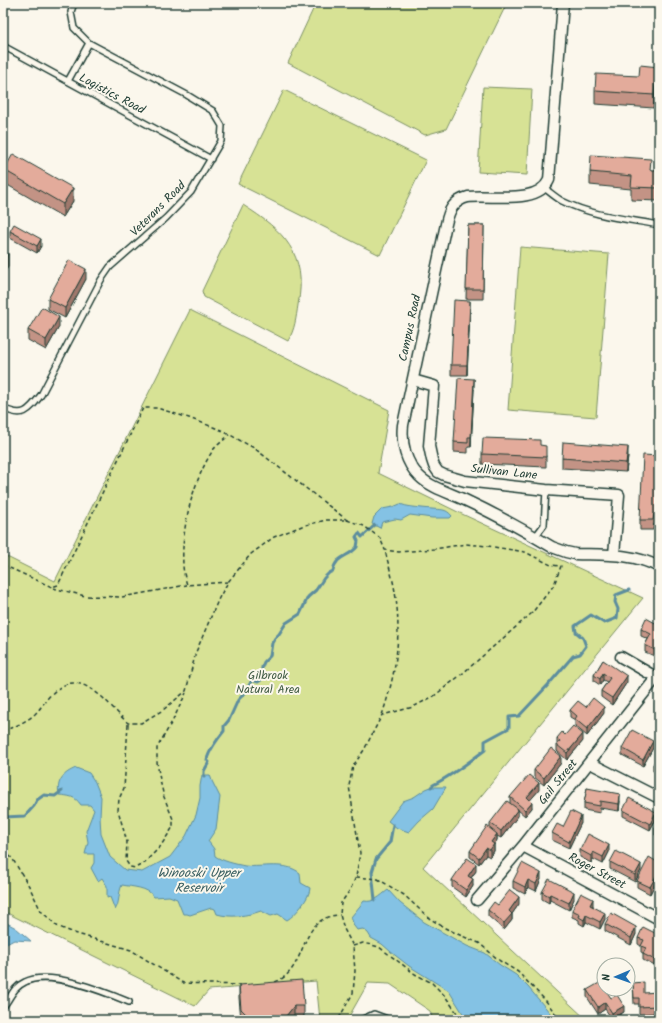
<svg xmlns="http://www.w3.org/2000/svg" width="662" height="1023" font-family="Kalam,sans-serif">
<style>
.green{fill:#d7e295;stroke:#7b9064}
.water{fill:#84c2e4;stroke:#5c8d9e}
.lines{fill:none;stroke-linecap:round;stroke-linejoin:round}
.stream{stroke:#5c8d9e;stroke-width:3}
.service-casing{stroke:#1f3d34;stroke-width:8}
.minor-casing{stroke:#1f3d34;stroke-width:13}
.path{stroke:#1f3d34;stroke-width:1.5;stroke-dasharray:4 3;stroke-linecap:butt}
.service{stroke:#fbf7ec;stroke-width:5}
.minor{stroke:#fbf7ec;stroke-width:10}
.wall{fill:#c39385;stroke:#1f3d34}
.shaded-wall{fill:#9f786c;stroke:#1f3d34}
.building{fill:#e3ab9b;stroke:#1f3d34}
.labels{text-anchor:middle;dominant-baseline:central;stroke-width:4;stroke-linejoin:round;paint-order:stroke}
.street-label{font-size:12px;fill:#1f3d34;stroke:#fbf7ec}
.park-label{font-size:12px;fill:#445e47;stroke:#fbf7ec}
.water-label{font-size:13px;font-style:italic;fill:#385e60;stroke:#fbf7ec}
</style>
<rect width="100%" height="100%" fill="#fbf7ec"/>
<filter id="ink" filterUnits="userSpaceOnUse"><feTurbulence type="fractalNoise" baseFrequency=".025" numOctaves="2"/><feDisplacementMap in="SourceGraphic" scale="8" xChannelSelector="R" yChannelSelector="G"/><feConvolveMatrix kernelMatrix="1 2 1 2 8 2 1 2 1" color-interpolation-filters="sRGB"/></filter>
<g filter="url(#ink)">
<path class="green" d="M316,3H507L446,129L425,135L288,63Z
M483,87L532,89L527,175L478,172Z
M284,90L426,160L380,255L238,184Z
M243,205C284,231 308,254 298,305C296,318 295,329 288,341L204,297L202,291Z
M520,247L609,254L596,417L508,410Z
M190,310L389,410L378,473L462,514L643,598L423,867L587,1020H433L430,1011L390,984L368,983L347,1020H320L316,981L209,990L195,1006L3,911V555L55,581Z"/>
<path class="water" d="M400,504C408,507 414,507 422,508C425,508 429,509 432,509C440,510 446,508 452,516L450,518H432L410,515L401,520L395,519L382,522L380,528L372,524L374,517L382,509L393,507Z
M76,768L89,773L95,782L101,797L100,817L101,834L110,857L125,870L142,872L170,857L186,836L196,815L200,798V786L202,775H210L212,781L220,797L216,829L208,841L214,849L215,856C222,861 235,864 245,866C263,868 285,861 300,873L301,883L310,888C310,897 296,915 287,920L278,914L271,916L261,911C247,916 230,918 217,914L215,909L211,908L190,915L187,914H183L177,899L169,896L154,897C148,887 132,887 122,885C118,893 120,903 115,910L110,897L107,898V886L102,878L98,881L91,868L94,863V854H85L88,842L86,831L94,810L90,805H81C75,796 69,796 59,795C56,780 64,773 76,768Z
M431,787H446L433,809L419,821L409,832L397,828L388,821L403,801L414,797L426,789Z
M388,890L400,903L424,922L467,946L485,953L500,965L516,975L528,987L556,1020H467L449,991L409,966L391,952L382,944L371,938L368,933L363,929L357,930L354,926L351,917L364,901C374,903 380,896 388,890Z
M3,921L16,928L31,941L14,940L3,946Z"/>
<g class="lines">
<path class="stream" d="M204,777V771L209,762L207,760C208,752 219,737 224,731V726L229,720L238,700L245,693L252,680L258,682L261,680L262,667L264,662L270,656L272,643L275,638L279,634L286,623L300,614L308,597L316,590L324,578L329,573L333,571C336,555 348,558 357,547L358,541L356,537L359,533L362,537L375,525
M431,787L433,785C451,776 468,763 485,750V741L509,728V717L519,716L548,685L573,656L580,654L586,646L583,638L576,632L575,626L591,615L604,623L617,618L618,609L615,602L616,595L629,590
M3,821L4,817L25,816L34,806L37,800L44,795L55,796L62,791
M375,900L372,872L376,859L390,842L393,825"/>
<defs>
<path id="service" d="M3,46L211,159
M68,81L89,43
M544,188C550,192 555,197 562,201C592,216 627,219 659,225
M3,408C23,418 28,412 41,395L101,280L110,267L166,218L191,192L221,141L222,126L213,111L187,95L89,43L74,28L71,12L74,3
M535,537L544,525L546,490
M3,1007C11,998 12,988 25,982C49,969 105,992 129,1002
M361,1020L374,1014L390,1020"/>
<path id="minor" d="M563,3L549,180C538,205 491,194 468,197C453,201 449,210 446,224L403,425C401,444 406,463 419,476C431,488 450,493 465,500C495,514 524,530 552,547L566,552L575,554C604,555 633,553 659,567
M413,380L434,386L429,446L432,460L434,466L438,472L444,475L465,481L546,490L619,495L614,555
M621,657L659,679
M590,763L659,798
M523,846L659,919
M477,900L523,846L656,678"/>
</defs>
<use href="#service" class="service-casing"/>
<use href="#minor" class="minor-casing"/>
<path class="path" d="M3,565L52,587L58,585L143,408H157L189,418L221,430L254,448L347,520
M228,582L187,585C185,578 183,571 183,564C181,528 193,481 213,450C217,445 224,440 229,435
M53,588L85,596L122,597L187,585
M382,715C396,674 402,635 395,592C393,578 388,564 385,550
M128,724L125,774L124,788L119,799L118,810L127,842L126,861L130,867L135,868L143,864L160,847L173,827V819L164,797L160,780L157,762V748L173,720L186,693
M3,731C14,727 26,722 35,714C40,709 43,704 47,699C66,677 80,679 102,697C111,705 119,715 128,723H141L163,710L186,691L196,652L219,598L228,582L251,554L274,537L302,526L326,520H347L364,526L380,538L385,550L399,552L434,549L466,544L488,546L525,552L551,565L561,566L554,585L532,613L462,674L434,696L413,707L382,715L364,750L353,766L349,786L360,853L356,877L350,890L341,903L340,915L344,929L353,946L355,971L353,993L338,1020
M3,851L12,858L29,886L41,911L57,926L74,933L131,950L183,983L240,985
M356,877L378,879L404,895L429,918L445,928L462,936L479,943L500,961L518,972L546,1001L560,1020
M353,946L363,943L379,947L415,974L432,983L445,996L462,1020
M275,982C309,970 297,916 340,915"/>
<use href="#service" class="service"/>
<use href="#minor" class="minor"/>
</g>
<path class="wall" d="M659,67V97H655L654,108L595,104V91L639,76Z
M4,170L73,201L63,217L4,183Z
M651,170H659V201L631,200V189L590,185V172Z
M468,225H484L483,299H466Z
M10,231L41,246L37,253L10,238Z
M86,279L65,318L48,309V299Z
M470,311L467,375H451V365Z
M59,327L46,350L28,340V330Z
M474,389L471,447H468V453L454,452V442Z
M540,445L546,456V467L482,464V454Z
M659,456L657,524H654L653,530H640V520Z
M628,457L626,472L562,468V458Z
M659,625V658L645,652V645L648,639L641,636V629Z
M603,660L627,682L612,705L601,697V691L607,682L603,680L600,685L594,681V675Z
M659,697V713L655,711V704Z
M586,707L604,713L587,736L575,726V720L570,717V710Z
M557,738L583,741L567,760L557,751Z
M622,748H653L643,766L622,755Z
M659,753V774L653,771V765Z
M561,763L544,785L534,777V770Z
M587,788L620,801L619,811L600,808V813L584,810V803Z
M539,790L530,800L532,808L525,816L518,810V816L501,838L497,836V840L494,845V851L490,857L486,855L479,864L470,857V851L490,828V823L510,803V797Z
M623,810L656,819L650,830L623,816Z
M659,821V837L655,835V828Z
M581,823L569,848L552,840V833Z
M580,850L609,852L603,864L593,859L591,863L580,857Z
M610,862L641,870L635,882L610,869Z
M659,863V884L656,882L650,894L637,887V881Z
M476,871L471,878L473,886L466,897L452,887V880Z
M541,879L536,891L528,887L525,894L513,888V881Z
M542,892L574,899L569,910L550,900L549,903L542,899Z
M519,904L512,914V920L504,930L488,916V910L498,905Z
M593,905V906L605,919L600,929L586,922L584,926L579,923V920L572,917V910Z
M605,924L636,934L631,945L605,931Z
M659,935V958L655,966L643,960V953L641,952V946L638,944V938Z
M633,983L657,1006V1013L639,1014V1004H634Z
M239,985L304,1006V1019H294V1020H241L239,998Z
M587,990L611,998L624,1012L612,1019L605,1009L598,1014L587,997Z"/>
<path class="shaded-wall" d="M655,84V97L654,108V95Z
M73,188V201L63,217V204Z
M41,239V246L37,253V246Z
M8,254V267L3,275V262Z
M86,269V279L65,318V308Z
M470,301V311L467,375V365Z
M59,317V327L46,350V340Z
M474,379V389L471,447V437Z
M628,447V457L626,472V463Z
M659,468V478L657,524V514Z
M603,673V680L600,685V679Z
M627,676V682L612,705V698Z
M604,707V713L587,736V729Z
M583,734V741L567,760V753Z
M653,741V748L643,766V760Z
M561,756V763L544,785V778Z
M539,783V790L527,804V797Z
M620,794V801L619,811V804Z
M532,802V808L525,816V810Z
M518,809V816L501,838V831Z
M656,812V819L650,830V824Z
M581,816V823L569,848V842Z
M497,834V840L494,845V851L490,857V850L491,842Z
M609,845V852L603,864V857Z
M486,848V855L479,864V858Z
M593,852V859L591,863V856Z
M476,864V871L468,882V876Z
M641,864V870L635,882V875Z
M541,873V879L536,891V884Z
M656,876V882L650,894V887Z
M473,879V886L466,897V890Z
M528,880V887L525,894V887Z
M574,892V899L569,910V903Z
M550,894V900L549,903V896Z
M519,897V904L512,914V920L504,930V923L509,911Z
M593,899V905L590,912V905Z
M605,913V919L600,929V922Z
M586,915V922L584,926V920Z
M636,927V934L631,945V938Z
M659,951V958L655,966V960Z
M605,1002V1009L598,1014V1007Z
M294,1006V1020H286V1016Z
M624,1006V1012L612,1019V1013Z"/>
<path class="building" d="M640,65L659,67V84H655L654,95L595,91L596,74L639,76Z
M13,154L73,188L63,204L4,170Z
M591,155L651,159L650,170H659V188L631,187L632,176L590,172Z
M14,224L41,239L37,246L10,231Z
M468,225H484L483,289H466Z
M3,251L8,254L3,262Z
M69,260L86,269L65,308L48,299Z
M454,300L470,301L467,365H451Z
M42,307L59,317L46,340L28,330Z
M458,378L474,379L471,437H468V443L454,442Z
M483,438L540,440V445L546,446V457L482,454Z
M563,442L628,447L626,463L562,458Z
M643,455L659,456V468L657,514H654L653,520H640Z
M646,618L659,625V652L645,645L651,634L641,629Z
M603,660L627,676L612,698L601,691L610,678L603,673L600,679L594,675Z
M659,697V707L655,704Z
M593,698L604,707L587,729L575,719L577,716L570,710L578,701L586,707Z
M573,726L583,734L567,753L557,745L560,741L557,738L562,732L565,735Z
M632,730L653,741L643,760L622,748Z
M551,748L561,756L544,778L534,770Z
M659,753V768L653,765Z
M529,775L539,783L527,797L532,802L525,810L510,797Z
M587,788L620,794L619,804L600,801V806L584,803Z
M629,798L656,812L650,824L623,810Z
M507,801L518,809L501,831L490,823Z
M571,811L581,816L569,842L552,833L557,824L563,827Z
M659,821V830L655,828Z
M487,826L497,834L491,842L494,844L490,850L486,848L479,858L470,851Z
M588,834L609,845L603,857L593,852L591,856L580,850Z
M616,851L641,864L635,875L610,862Z
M649,857L659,863V877L656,876L650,887L637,881Z
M467,858L476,864L468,876L473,879L466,890L452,880Z
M522,863L541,873L536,884L528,880L525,887L513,881Z
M549,879L574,892L569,903L550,894L549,896L542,892Z
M510,890L519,897L509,911L512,914L504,923L488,910L494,902L498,905Z
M581,893L593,899L590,905L605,913L600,922L586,915L584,920L579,917L580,914L572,910Z
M611,913L636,927L631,938L605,924Z
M643,927L659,935L658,939L659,940V951L655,960L643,954L646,948L641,946L644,940L638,938Z
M302,980L304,1006H294L286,1016L287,1020H252L241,1009L239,985Z
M601,982L604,987V989H605L611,998L617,995L624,1006L612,1013L605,1002L598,1007L587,990Z
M644,982V993L657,992V1006L639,1007V998H634L633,983Z"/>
</g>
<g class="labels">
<g class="street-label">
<text transform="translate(112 94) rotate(28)">Logistics Road</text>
<text transform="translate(158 209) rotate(-45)">Veterans Road</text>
<text transform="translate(410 328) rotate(-78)">Campus Road</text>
<text transform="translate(504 472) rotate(6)">Sullivan Lane</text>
<text transform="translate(558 782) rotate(-51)">Gail Street</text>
<text transform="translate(597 871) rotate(28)">Roger Street</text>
</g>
<g class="park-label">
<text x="268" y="675">Gilbrook<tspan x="268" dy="14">Natural Area</tspan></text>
</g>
<g class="water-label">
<text x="199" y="873">Winooski Upper<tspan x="199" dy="15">Reservoir</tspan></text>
</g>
</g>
<rect width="662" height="1023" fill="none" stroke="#fbf7ec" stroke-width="16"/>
<rect x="8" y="8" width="646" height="1007" fill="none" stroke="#1f3d34" stroke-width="1.5" filter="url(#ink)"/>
<g transform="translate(616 977) rotate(268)"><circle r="19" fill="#fbf7ec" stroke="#a3ada2"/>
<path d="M0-3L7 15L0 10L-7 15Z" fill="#1f6fb2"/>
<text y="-6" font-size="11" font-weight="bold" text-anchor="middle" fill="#1f3d34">N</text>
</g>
</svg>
